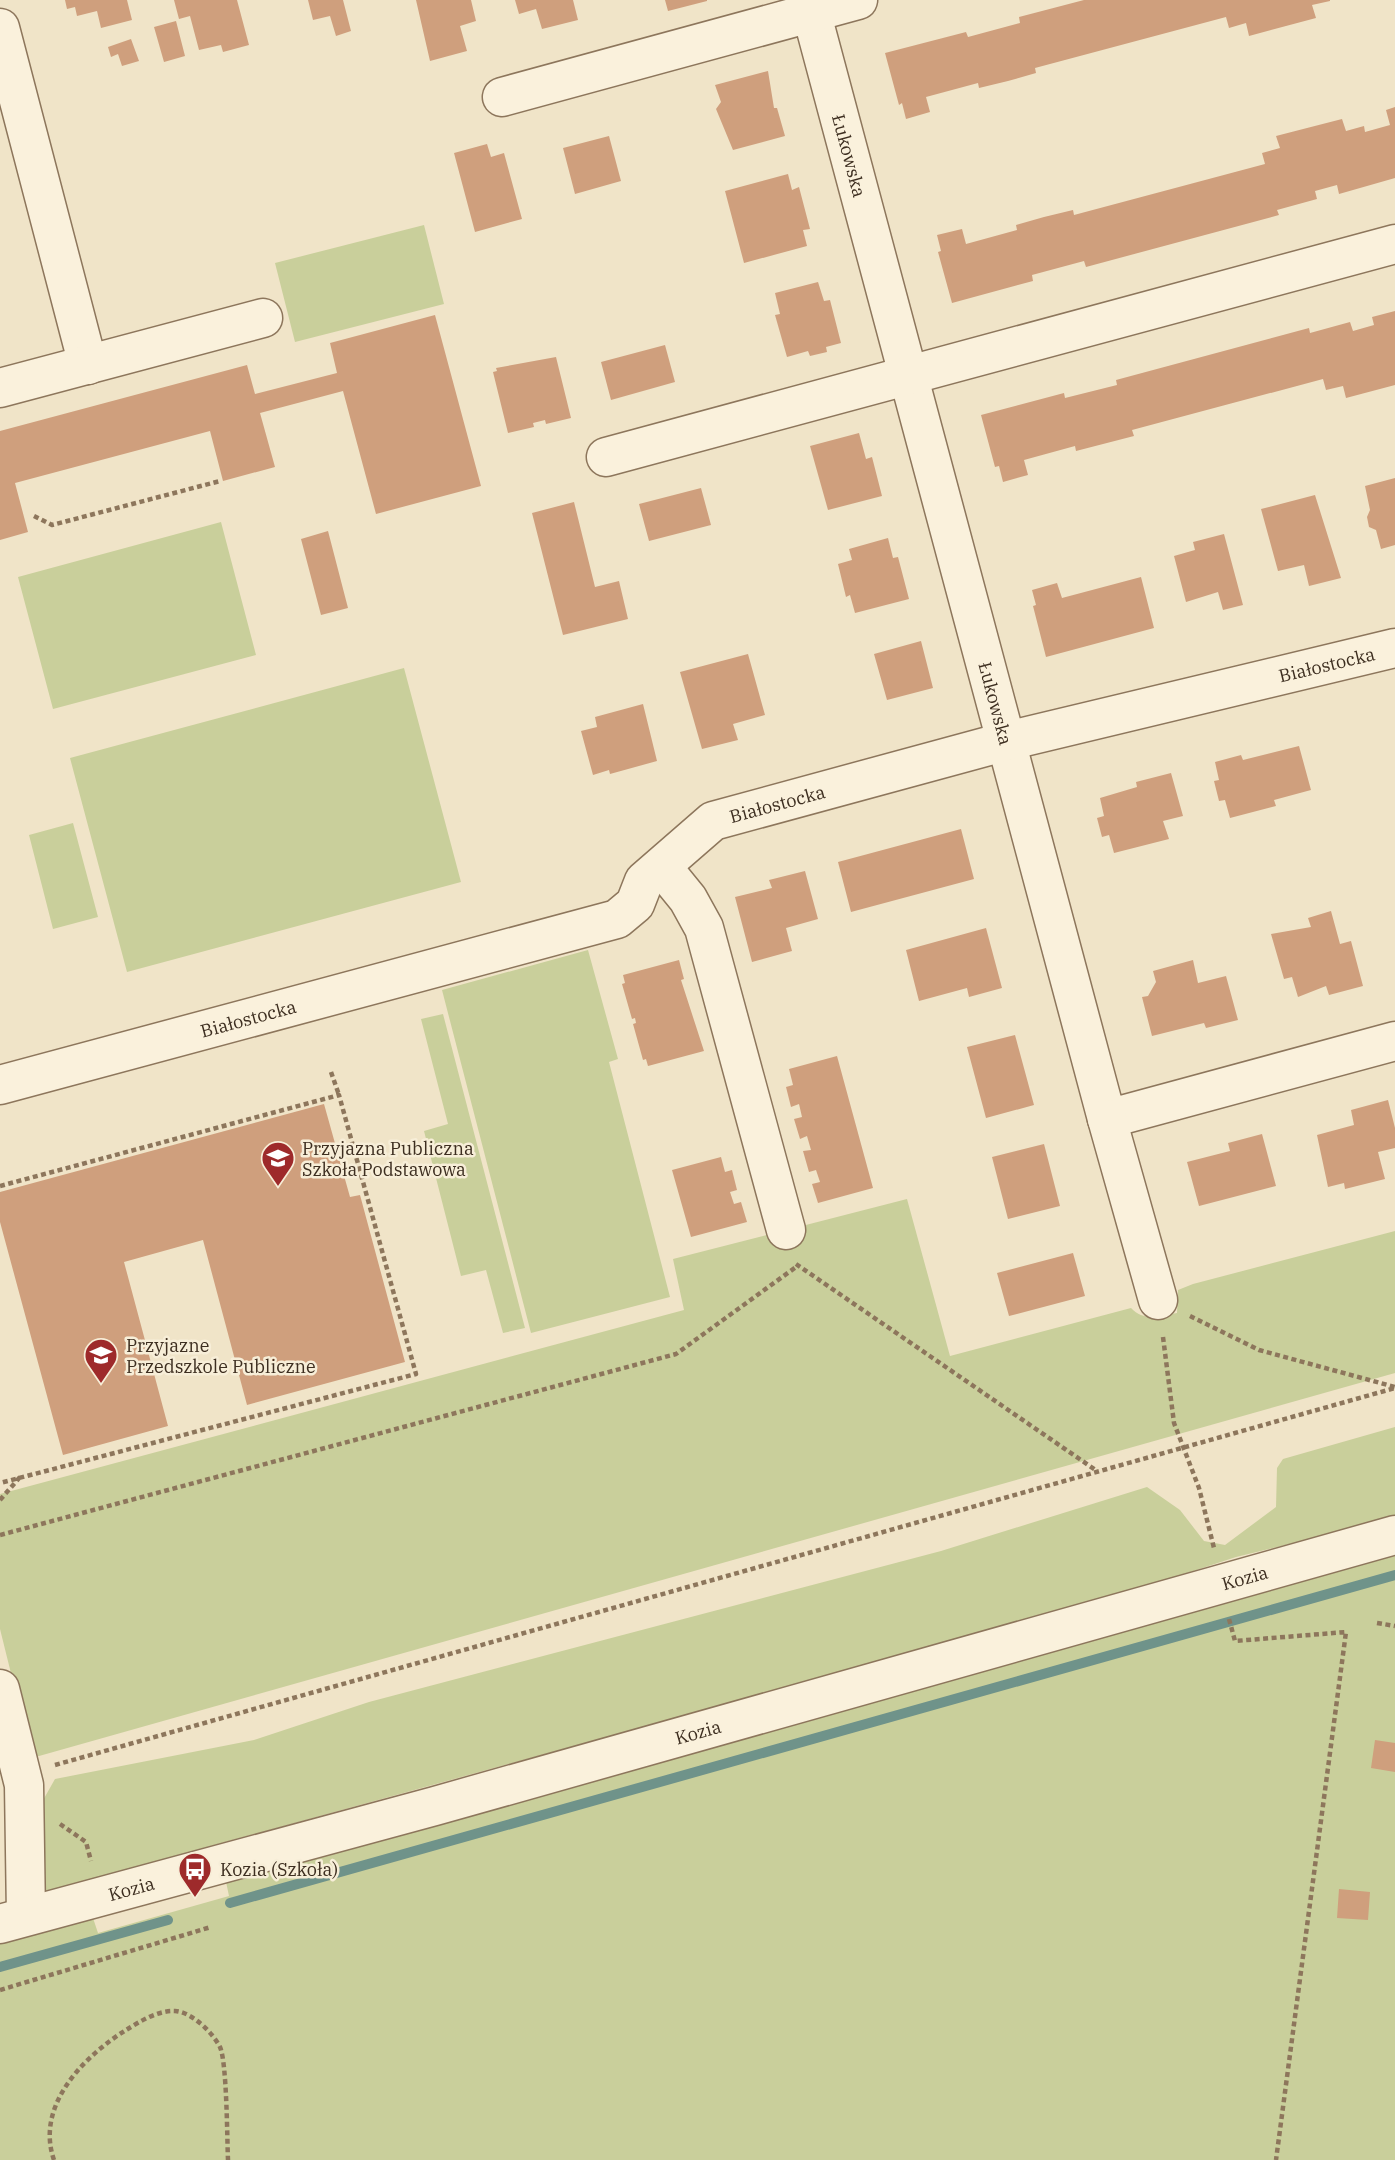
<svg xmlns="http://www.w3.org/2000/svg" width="1395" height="2160" font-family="'IBM Plex Serif',serif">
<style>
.green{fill:#c9cf9b}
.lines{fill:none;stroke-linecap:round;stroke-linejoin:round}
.stream{stroke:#6f938a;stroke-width:10}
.building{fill:#cf9f7d}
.minor-casing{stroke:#8d765c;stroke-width:41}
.path{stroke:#8d765c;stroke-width:4.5;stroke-dasharray:5 3.5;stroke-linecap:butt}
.minor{stroke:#faf1dc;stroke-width:38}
.labels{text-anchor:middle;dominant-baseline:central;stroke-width:5;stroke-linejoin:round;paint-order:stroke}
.street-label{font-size:18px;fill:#3d2e20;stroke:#f7eed8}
.poi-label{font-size:18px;fill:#3d2e20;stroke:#f7eed8;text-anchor:start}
</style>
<rect width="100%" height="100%" fill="#f0e4c8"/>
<path class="green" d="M424,225L444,304L295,342L275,263Z
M221,522L256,655L53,709L18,577Z
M404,668L461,882L127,972L70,758Z
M73,823L98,917L53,929L29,835Z
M588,950L618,1059L609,1062L670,1297L531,1333L442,990Z
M443,1014L525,1328L503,1333L486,1270L461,1276L424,1131L448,1124L421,1019Z
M907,1199L950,1356L1131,1308C1144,1322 1159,1316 1177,1313L1178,1290L1193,1284L1395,1231V1373L32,1758L0,1629V1494L684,1310L673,1259Z
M1395,1427V1518L1236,1557L1111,1598L44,1892L42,1802L55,1779L254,1740L369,1702L941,1551L1147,1487L1180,1510L1204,1541L1225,1545L1276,1507L1277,1468L1283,1459Z
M1395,1555V2160H0V1941L92,1915L98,1933L229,1896L225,1877L379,1840Z"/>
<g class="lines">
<path class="stream" d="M230,1903L1395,1575
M0,1967L168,1920"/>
</g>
<path class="building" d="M65,0H127L132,20L101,28L97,11L77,16L75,7L67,9Z
M174,0H237L249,45L223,52L221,45L199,50L190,16L179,19Z
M308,0H343L351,31L336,36L330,16L313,20Z
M416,0H471L476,21L460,26L467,51L430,61Z
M515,0H573L578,20L542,29L536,9L519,14Z
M665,0H707V1L668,11Z
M1084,0H1330V1L1312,5L1316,18L1249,36L1246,23L1229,28L1226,17L1035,68L1036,73L1008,81L979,88L978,83L926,97L930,112L906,119L902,103L899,105L885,53L966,32L968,37L1020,23L1019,17Z
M176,21L185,56L164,62L154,27Z
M131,39L139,61L122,66L118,54L111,57L108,47Z
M768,71L774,108H777L785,136L733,150L716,109L721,102L715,85Z
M1395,107V178L1339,194L1337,185L1315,191L1317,199L1277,210L1279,215L1086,267L1084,261L1032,275L1033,281L952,303L938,252L941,251L937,235L962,229L966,244L1017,230L1016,225L1044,217L1073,210L1074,215L1265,164L1262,153L1280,148L1276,136L1342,119L1346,131L1364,126L1365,132L1390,125L1386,110Z
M609,136L621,181L575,194L563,148Z
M487,144L491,157L504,153L522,219L475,232L454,153Z
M788,174L792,190L799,187L810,229L803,230L807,246L744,263L725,191Z
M818,282L824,301L830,300L841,343L826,347L827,352L810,356L808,351L787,357L775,315L780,314L775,293Z
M1395,311V385L1346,398L1343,386L1326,390L1323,379L1132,430L1134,436L1076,451L1075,446L1024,460L1028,475L1003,482L999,466L995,467L981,415L1064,393L1065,398L1117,385L1116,380L1309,328L1310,333L1350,322L1353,331L1374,325L1372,317Z
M435,315L481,486L376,514L343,391L260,413L275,467L223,481L210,431L15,483L28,532L0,540V431L247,365L255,394L337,373L330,343Z
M665,345L675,382L611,400L601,362Z
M556,357L571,418L546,424L545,420L533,423L534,427L508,433L493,372L497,371L496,368Z
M859,433L866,459L872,457L882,496L828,510L810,446Z
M1395,478V545L1381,549L1376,530L1369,527L1367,517L1370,510L1365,486Z
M701,488L711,525L649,541L639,504Z
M1315,495L1341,578L1309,586L1304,565L1278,571L1261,509Z
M574,502L595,587L619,581L628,619L563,635L532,513Z
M328,531L348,608L321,615L301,539Z
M1224,534L1243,605L1223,610L1218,592L1186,602L1174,556L1195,550L1193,542Z
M888,538L893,558L898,557L909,599L855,613L850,595L846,597L838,564L852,560L849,549Z
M1141,577L1154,628L1046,657L1033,606L1036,605L1032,590L1057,583L1062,598Z
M921,641L933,688L887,700L874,654Z
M748,654L765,715L733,724L738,740L702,749L680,672Z
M643,704L657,761L610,774L609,770L593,775L581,731L597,727L595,717Z
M1299,746L1311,790L1274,800L1276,806L1230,818L1225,800L1219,801L1214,781L1219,780L1215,762L1241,755L1243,760Z
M1171,773L1183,816L1163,821L1169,839L1114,853L1109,835L1102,837L1097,818L1104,816L1100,798L1137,787L1136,782Z
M961,829L974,879L851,912L838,862Z
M805,871L818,919L786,928L792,951L752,962L735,897L772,888L769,880Z
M1331,911L1340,944L1351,941L1363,986L1329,995L1326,986L1298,997L1292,977L1284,979L1271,934L1311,927L1308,918Z
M986,928L1002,988L969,997L967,988L919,1001L906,950Z
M679,960L684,979L681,980L704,1051L648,1066L646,1059L643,1060L633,1024L636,1023L635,1018L632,1019L622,984L625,983L623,975Z
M1193,960L1198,983L1226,976L1238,1020L1206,1028L1204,1023L1152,1036L1142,997L1148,996L1156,982L1153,971Z
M1015,1035L1034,1105L986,1118L967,1047Z
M837,1056L873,1188L818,1203L812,1184L820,1182L816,1170L809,1172L803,1151L811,1150L807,1136L800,1139L794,1119L802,1117L799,1104L791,1107L786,1087L793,1085L789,1069Z
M1388,1100L1395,1128V1148L1378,1152L1385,1179L1345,1189L1344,1183L1328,1187L1317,1135L1354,1125L1351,1110Z
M324,1104L350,1197L360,1195L405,1362L247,1405L203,1240L124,1262L168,1426L63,1455L0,1222V1192Z
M1262,1134L1276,1186L1199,1206L1187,1162L1230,1151L1228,1143Z
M1044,1144L1060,1206L1008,1219L992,1157Z
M721,1157L725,1172L732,1170L737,1190L730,1192L734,1204L741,1202L747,1222L691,1237L672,1170Z
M1073,1253L1085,1296L1009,1316L997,1273Z
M1375,1740L1395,1743V1772L1371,1768Z
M1339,1889L1370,1892L1368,1920L1337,1918Z"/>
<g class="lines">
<defs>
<g id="minor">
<path id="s1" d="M808,0L1107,1119L1395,1041"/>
<path d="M0,28L88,365"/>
<path d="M502,97L858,0"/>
<path d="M0,388L263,318"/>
<path d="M606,457L1395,244"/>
<path d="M662,867L688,899L704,928L786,1230"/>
<path id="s2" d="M0,1085L617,919L635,904L644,881L713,821L1007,741L1395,648"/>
<path d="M1107,1119L1158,1300"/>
<path d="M0,1689L24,1785L26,1916"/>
<path id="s3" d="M0,1924L435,1806L1395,1535"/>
</g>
</defs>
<use href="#minor" class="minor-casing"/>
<path class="path" d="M34,516L52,525L220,481
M331,1072L339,1095
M0,1186L339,1095L416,1374L0,1483
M796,1264L1097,1471
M1190,1316L1259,1350L1395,1387
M1163,1337L1174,1423L1199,1488L1214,1548
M0,1500L20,1477
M0,1535L676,1354L796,1267
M1229,1619L1235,1641L1346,1632L1276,2160
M1377,1623L1395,1626
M55,1765L1395,1388
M60,1824L86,1842L91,1861
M0,1990L211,1927
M54,2160C35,2106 83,2057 126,2030C139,2022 158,2010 175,2011C192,2012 213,2033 220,2047C227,2063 227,2138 228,2160"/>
<use href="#minor" class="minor"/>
</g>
<defs>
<symbol id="school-pin" viewBox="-11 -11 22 30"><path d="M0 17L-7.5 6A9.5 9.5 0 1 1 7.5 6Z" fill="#9e2a2b" stroke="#f7eed8"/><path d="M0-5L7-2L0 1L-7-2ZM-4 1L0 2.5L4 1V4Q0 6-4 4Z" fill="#fff"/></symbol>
<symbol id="bus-pin" viewBox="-11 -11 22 30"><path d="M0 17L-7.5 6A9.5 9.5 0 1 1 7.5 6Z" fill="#9e2a2b" stroke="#f7eed8"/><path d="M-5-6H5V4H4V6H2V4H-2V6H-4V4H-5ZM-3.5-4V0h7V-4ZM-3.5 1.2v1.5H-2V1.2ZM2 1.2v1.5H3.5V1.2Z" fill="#fff"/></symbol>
</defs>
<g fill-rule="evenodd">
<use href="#school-pin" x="259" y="1139" width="38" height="52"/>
<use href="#school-pin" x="82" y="1336" width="38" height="52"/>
<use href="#bus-pin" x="176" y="1850" width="38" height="52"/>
</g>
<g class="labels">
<g class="street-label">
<text stroke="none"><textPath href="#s1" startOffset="161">Łukowska</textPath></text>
<text stroke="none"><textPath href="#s2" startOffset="1412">Białostocka</textPath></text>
<text stroke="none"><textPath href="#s1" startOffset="728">Łukowska</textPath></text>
<text stroke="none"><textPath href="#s2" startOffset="845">Białostocka</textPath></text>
<text stroke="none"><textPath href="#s2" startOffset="257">Białostocka</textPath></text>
<text stroke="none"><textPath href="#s3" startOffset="1292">Kozia</textPath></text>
<text stroke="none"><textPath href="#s3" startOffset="724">Kozia</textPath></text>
<text stroke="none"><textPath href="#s3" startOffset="136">Kozia</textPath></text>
</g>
<g class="poi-label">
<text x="302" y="1148">Przyjazna Publiczna<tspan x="302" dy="21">Szkoła Podstawowa</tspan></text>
<text x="126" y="1345">Przyjazne<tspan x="126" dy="21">Przedszkole Publiczne</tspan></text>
<text x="220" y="1869">Kozia (Szkoła)</text>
</g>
</g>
</svg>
